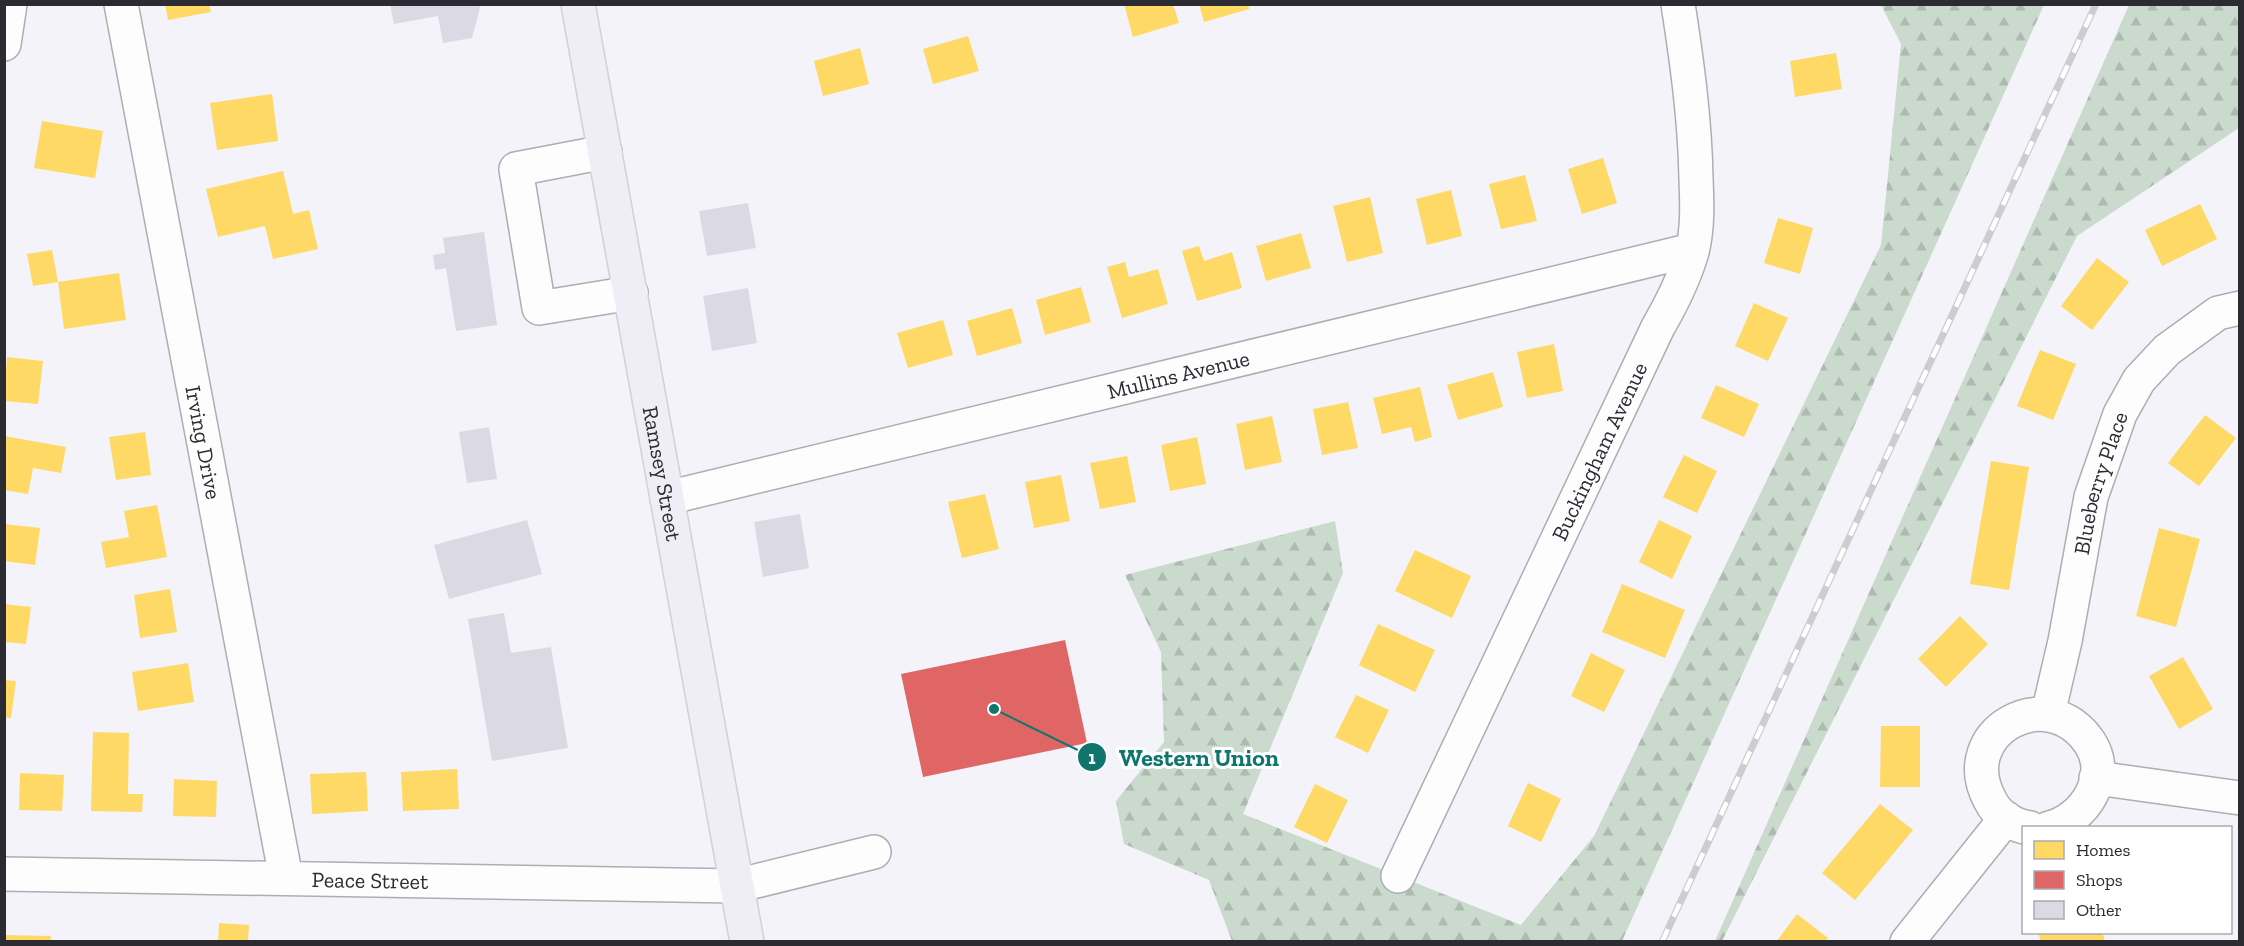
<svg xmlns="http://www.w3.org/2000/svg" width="2244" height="946" font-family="'Zilla Slab',serif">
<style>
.forest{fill:url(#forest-firs)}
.homes{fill:#ffd966}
.shops{fill:#e06666}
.building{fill:#dbdae4}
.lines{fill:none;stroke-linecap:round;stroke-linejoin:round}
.minor-casing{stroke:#aeadb2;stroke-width:36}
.major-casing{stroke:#d1d1d4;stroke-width:36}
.minor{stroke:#fdfdfe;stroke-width:33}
.major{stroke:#efedf6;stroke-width:33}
.rail-casing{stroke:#cdcdcf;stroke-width:7}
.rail{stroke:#fff;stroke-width:4.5;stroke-dasharray:14;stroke-linecap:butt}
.labels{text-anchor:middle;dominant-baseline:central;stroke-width:6;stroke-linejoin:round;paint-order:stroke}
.street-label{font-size:22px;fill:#2c2b32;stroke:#fff}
.leader{fill:none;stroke:#0f766e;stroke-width:2}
.callout-dot{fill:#0f766e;stroke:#fff;stroke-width:2}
.mark-label{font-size:18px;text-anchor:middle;font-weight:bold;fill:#fff}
.callout-label{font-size:24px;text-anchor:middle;font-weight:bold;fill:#0f766e;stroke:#fff;stroke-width:6;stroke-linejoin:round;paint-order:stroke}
</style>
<defs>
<pattern id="forest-firs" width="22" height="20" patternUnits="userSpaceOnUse" patternTransform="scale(1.5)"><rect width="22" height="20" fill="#cadacd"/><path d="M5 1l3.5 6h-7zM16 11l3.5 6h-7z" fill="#aebbb0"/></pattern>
</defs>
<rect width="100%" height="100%" fill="#f4f3fa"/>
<path class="forest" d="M1881,5H2044L1622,941H1232L1209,880L1124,844L1116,801L1164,742L1161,652L1125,575L1335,521L1343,573L1243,814L1521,925L1594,836L1881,245L1901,44Z
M2129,5H2239V128L2077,236L1722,941H1715Z"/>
<path class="homes" d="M165,4H209L211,12L168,20Z
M1124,4H1173L1179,23L1133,37Z
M1199,4H1248L1249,9L1204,22Z
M968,36L979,71L933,84L923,49Z
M860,48L869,84L823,96L814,61Z
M1836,53L1842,89L1795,97L1790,61Z
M272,94L278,141L217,150L210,103Z
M42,121L103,131L95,178L34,168Z
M1603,158L1617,203L1582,214L1568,169Z
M283,171L293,214L309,210L318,249L273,259L265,226L218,237L206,189Z
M1525,175L1537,221L1501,229L1489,184Z
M1451,190L1462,236L1427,245L1416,199Z
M1370,197L1383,253L1347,262L1333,206Z
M2200,204L2217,239L2162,266L2145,230Z
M1778,218L1813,228L1800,274L1764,263Z
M1301,233L1311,268L1266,281L1256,246Z
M1199,246L1204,261L1232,252L1242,288L1197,301L1182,251Z
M52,250L58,282L119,273L126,320L64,329L58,282L33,286L27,254Z
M2097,258L2129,282L2092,330L2061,306Z
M1125,262L1129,277L1158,269L1168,304L1122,318L1107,267Z
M1081,287L1091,322L1045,335L1036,300Z
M1754,303L1788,318L1768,361L1735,346Z
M1012,308L1022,343L977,356L967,321Z
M943,320L953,355L908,368L897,333Z
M1554,344L1563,391L1527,398L1517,352Z
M2040,350L2076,364L2053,420L2017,406Z
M7,357L43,361L38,404L4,401Z
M1493,372L1503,407L1458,420L1447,385Z
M1716,385L1759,404L1744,437L1701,418Z
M1420,387L1432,437L1415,442L1411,427L1382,434L1373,398Z
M1348,402L1358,448L1322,455L1313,409Z
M2205,415L2236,438L2199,486L2168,463Z
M1272,416L1282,462L1245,470L1236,424Z
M145,432L151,475L116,480L109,437Z
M4,436L66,447L61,473L33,468L28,494L4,490Z
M1197,437L1206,484L1170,491L1161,445Z
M1684,455L1717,471L1697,513L1663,497Z
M1127,456L1136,502L1100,509L1090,463Z
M1991,461L2029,467L2009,590L1970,584Z
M1061,475L1070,521L1034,528L1025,482Z
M985,494L999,549L962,558L948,502Z
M157,505L167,557L106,568L101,542L129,537L124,511Z
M1659,520L1692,536L1672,579L1639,562Z
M4,524L40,528L35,565L4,561Z
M2159,528L2200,539L2176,627L2136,616Z
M1415,550L1471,576L1452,618L1395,591Z
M1622,584L1685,610L1665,658L1602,632Z
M170,589L177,632L140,638L134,595Z
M4,604L31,607L26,644L4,642Z
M1960,616L1988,644L1946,687L1918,659Z
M1378,624L1435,650L1415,692L1359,665Z
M1591,653L1625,670L1604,712L1571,696Z
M2183,657L2213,709L2179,729L2149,676Z
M188,663L194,702L138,711L132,672Z
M4,680L16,681L11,718L4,717Z
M1356,695L1389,710L1368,753L1335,737Z
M1881,726H1920V787H1880Z
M93,732L129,733L128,794H143L142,812L91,811Z
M457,769L459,809L403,811L401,772Z
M366,772L368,811L312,814L310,774Z
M20,773L64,775L62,811L19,810Z
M174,779L217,781L216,817L173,816Z
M1528,783L1561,799L1541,842L1508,826Z
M1315,784L1348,800L1327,843L1294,827Z
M1880,804L1913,830L1855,900L1822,873Z
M1797,914L1828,938L1825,942H1776Z
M219,923L249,925L248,942H218Z
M2038,932H2102L2105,941L2041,942Z
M4,935L51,936L50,942H4Z"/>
<path class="shops" d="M1065,640L1087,743L923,777L901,674Z"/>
<path class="building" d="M390,4H479L480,8L472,38L443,43L438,16L394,24Z
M748,203L756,248L707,256L699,211Z
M484,232L497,325L456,331L446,268L435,270L433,255L445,253L443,238Z
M748,288L757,343L712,351L703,296Z
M489,427L497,479L467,483L459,432Z
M800,514L809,568L763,577L754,522Z
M527,520L542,574L449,599L434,545Z
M504,613L511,653L551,647L568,748L492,761L468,619Z"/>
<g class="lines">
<defs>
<g id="minor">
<path id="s1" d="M121,4L286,878"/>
<path d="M4,44L10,4"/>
<path d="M605,152L516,169L539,308L631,293"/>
<path id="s2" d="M667,498L1692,250"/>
<path id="s3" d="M2048,714L2065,641L2091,497L2120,414L2139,380L2167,350L2218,313L2240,308"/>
<path d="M2096,778L2240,798"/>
<path d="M2030,828C2013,826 1997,815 1990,800C1953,733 2047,679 2090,743C2112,777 2084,820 2049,828"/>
<path id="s4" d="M4,874L736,886L874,852"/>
<path id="s5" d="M1398,876L1658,327C1672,303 1684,279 1692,252C1698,228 1697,203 1696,179C1695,120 1687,62 1678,4"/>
<path d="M1907,942L2006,818"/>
</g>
<g id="major">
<path id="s6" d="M578,4L747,942"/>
</g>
</defs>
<use href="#minor" class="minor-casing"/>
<use href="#major" class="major-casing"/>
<use href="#minor" class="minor"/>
<use href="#major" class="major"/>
<defs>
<path id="rail" d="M1662,942L2096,4"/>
</defs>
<use href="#rail" class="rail-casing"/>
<use href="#rail" class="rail"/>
</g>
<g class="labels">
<g class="street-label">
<text stroke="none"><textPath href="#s2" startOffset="526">Mullins Avenue</textPath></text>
<text stroke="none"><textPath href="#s1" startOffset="446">Irving Drive</textPath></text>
<text stroke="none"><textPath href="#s5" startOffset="470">Buckingham Avenue</textPath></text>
<text stroke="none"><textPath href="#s6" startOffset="477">Ramsey Street</textPath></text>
<text stroke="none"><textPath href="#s3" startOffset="237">Blueberry Place</textPath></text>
<text stroke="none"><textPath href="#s4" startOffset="366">Peace Street</textPath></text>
</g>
</g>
<path class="leader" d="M994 709L1092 757"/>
<g class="callout-dot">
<circle cx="994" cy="709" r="6"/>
<circle cx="1092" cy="757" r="15"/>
</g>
<g class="mark-label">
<text x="1092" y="764">1</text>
</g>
<g class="callout-label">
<text x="1199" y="766">Western Union</text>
</g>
<rect width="2244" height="946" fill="none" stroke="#2c2b32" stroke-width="12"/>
<rect x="2022" y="826" width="210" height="108" fill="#ffffff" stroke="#abaaad" stroke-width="1.5"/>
<rect x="2034" y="841" width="30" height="18" fill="#ffd966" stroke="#abaaad" stroke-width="1.5"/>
<text x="2076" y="856" font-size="18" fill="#2c2b32">Homes</text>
<rect x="2034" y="871" width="30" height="18" fill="#e06666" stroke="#abaaad" stroke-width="1.5"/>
<text x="2076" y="886" font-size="18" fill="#2c2b32">Shops</text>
<rect x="2034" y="901" width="30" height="18" fill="#dbdae4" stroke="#abaaad" stroke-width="1.5"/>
<text x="2076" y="916" font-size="18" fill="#2c2b32">Other</text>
</svg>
